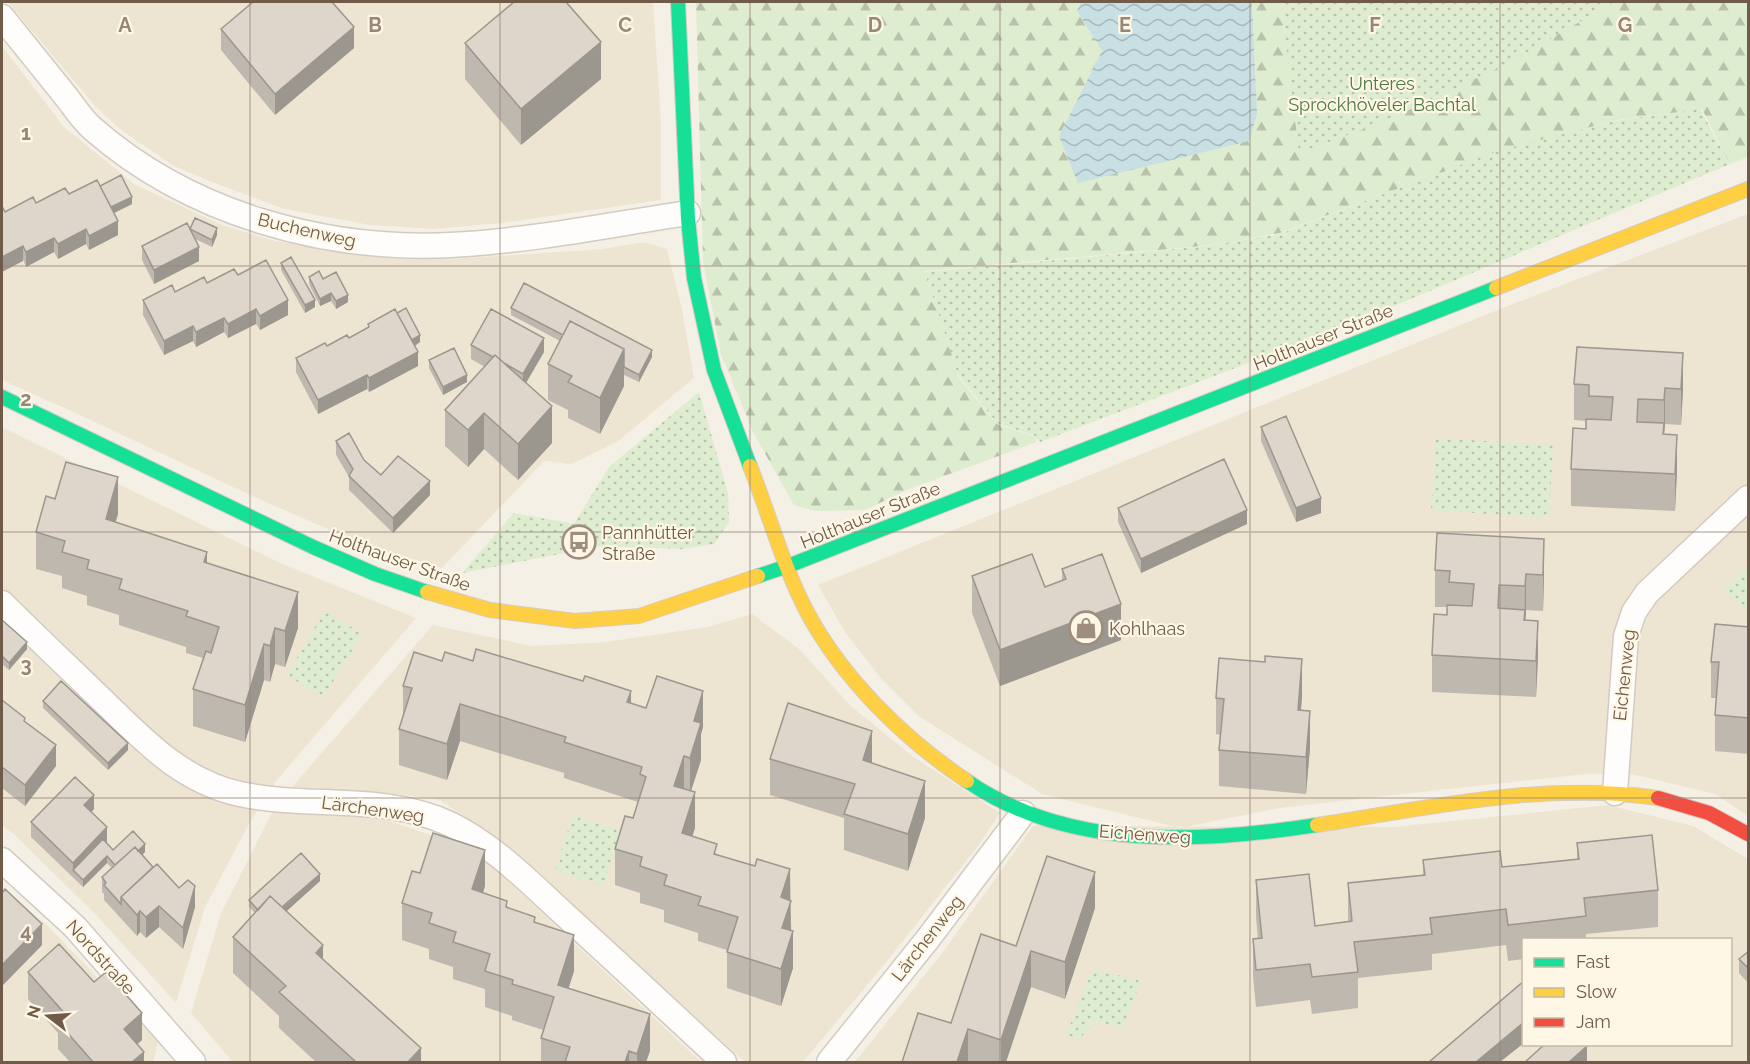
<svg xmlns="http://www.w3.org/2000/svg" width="1750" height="1064" font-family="Raleway,sans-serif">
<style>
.residential{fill:#eee4d2;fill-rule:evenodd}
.green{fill:url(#green-dots)}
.forest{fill:url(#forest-firs)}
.water{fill:url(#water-waves)}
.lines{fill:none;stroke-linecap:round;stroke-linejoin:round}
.street-casing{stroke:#d3cbc1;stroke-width:27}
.fast-casing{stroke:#d5ccc2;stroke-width:16}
.slow-casing{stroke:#d5ccc2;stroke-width:16}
.jam-casing{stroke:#d5ccc2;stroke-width:16}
.street{stroke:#fefdfb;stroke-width:24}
.fast{stroke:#16e098;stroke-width:14}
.slow{stroke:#ffcf43;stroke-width:14}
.jam{stroke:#f24e42;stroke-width:14}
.wall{fill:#bfb8af}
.shaded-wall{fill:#9b968e}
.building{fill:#ded6cb;stroke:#9b968e;stroke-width:1.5}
.grid{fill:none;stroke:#988677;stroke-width:1.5;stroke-opacity:0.55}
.labels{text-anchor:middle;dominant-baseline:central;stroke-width:4.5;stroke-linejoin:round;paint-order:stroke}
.park-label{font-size:18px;fill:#4f7b43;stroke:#fff7e5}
.street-label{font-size:18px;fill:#705a48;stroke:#fff7e5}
.poi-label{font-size:18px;fill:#705a48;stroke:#fff7e5;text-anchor:start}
.grid-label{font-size:20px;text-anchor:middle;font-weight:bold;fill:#988677;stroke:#fff7e5;stroke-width:4.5;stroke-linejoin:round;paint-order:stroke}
</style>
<defs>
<pattern id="green-dots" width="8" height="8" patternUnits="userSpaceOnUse" patternTransform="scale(1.5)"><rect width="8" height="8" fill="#deecd0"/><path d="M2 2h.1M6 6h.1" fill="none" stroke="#b8c2ab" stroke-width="1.8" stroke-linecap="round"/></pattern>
<pattern id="forest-firs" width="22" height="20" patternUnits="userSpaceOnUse" patternTransform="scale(1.5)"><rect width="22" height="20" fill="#deecd0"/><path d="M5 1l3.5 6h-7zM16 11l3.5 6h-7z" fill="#b8c2ab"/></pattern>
<pattern id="water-waves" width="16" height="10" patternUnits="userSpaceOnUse" patternTransform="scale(1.5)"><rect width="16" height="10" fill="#c8dfe4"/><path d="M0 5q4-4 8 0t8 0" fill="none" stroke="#a7b8bb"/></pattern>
</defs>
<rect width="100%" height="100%" fill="#f5f0e5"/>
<path class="residential" d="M8,2H653L661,122V200L502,223L434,229L370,225L284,209L212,182L174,166L121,130L95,106Z
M2,46L64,127L134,184L222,225L275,241L354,254L452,259L603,249L644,242L667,249L682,310L694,378L617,442L571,464L544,461L442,568L362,544L250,495L82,416L2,380Z
M1748,214V816L1715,794L1636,775L1586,774L1394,795L1280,808L1180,828L1042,794L920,717L880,677L845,632L818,585L1510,305Z
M2,427L280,563L416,618L276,781L250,822L205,907L176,1003L99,918L17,837L2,825Z
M752,614L799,649L850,705L912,756L1000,813L978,846L883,966L803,1062H745L555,891L519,856L478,825L439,800L397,794L292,787L433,625L532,646L606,642L708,627Z
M1608,805L1693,826L1748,859V1062H855L943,952L1033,826L1393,827ZM1524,940H1730V1044H1524Z
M275,807L386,820L451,842L493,867L701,1062H233L191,1013L221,913Z
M2,887L49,927L158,1041L153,1062H2Z"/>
<path class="green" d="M1281,2H1748L1715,110L1672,101L1522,144L1615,121L1700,109L1730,164L1354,323L1040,442L1035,436L997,423L958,375L925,272L1208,246L1280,234L1433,175L1296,217L1285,37Z
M699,392L728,493L729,522L714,544L683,549L601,546L462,573L514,513L574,524L609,467Z
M1436,438L1553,445L1549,518L1431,510Z
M1748,567V608L1745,611L1724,589Z
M325,610L362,634L323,698L287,675Z
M573,815L621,831L603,886L555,870Z
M1093,969L1141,981L1122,1029L1095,1020L1079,1040L1066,1035Z"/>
<path class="forest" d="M696,2H1081L1077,11L1102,51L1059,136L1257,114L1252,2H1281L1299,153L1385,121L1503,66L1614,2H1748V157L1730,164L1702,109L1617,120L1498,151L1280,233L1213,245L925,271L959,378L997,424L1035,437L1036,442L909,489L865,510L815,511L794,505L753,432L721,354L703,261Z"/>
<path class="water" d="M1081,2H1252L1257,114L1249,141L1078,183L1059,136L1102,51L1077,11Z"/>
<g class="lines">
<defs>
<path id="street" d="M2,17C22,42 43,68 64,94C73,105 82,120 93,129C189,213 323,251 450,245C530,241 609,225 688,213
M2,603C33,634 65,664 97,695C140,736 179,781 240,794C308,809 384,793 450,824C493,845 529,882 564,914C618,963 671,1013 724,1062
M1615,793L1626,636L1634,612L1647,593L1748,498
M2,860L75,927L193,1062
M829,1062L927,940L1023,813"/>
<path id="fast" d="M678,2L688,219L694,278L714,370L750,466
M2,397L313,547L375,574L427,592
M758,576L788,566L1496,288
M967,781C1069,851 1200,843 1317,825"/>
<path id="slow" d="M1496,288L1748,189
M750,466C769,514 783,566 807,612C843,679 904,739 967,781
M427,592L490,610L575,621L639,616L758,576
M1317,825C1430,808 1543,781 1658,798"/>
<path id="jam" d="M1658,798L1709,813L1748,834"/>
</defs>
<use href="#street" class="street-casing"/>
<use href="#fast" class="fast-casing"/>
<use href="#slow" class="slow-casing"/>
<use href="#jam" class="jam-casing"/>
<use href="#street" class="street"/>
<use href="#fast" class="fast"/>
<use href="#slow" class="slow"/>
<use href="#jam" class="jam"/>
</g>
<path class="wall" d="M221,29L354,48L275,115L221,50Z
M465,43L601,79L521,145L465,79Z
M100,186L132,204L114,213L118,235L89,250L86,244L58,259L54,252L26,267L5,212Z
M190,229L217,235L212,247L195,239L199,261L154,284L142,260V246Z
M281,263L315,307L305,313L281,270Z
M238,275L288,315L260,330L256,324L228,338L224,332L196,347L193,341L164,355L143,315V300Z
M309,277L323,279L348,302L336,309L331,301L320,306L309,284Z
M511,308L652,357L639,382L624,375V386L600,434L568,418V410L548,400V364L560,341L511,315Z
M397,313L420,342L415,346L418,366L369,392L367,389L318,414L296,372V358L349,338L368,328V324Z
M471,345L544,352L526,383L552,443L518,480L484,449L468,467L445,446V410L485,367L471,359Z
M1577,347L1683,389L1681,425L1665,424L1664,434L1677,471L1675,511L1571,506V469L1586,429V421L1574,420V384Z
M429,360L467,382L443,395L429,368Z
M1261,427L1321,513L1296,522L1261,441Z
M336,441L364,460L381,475L430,495L393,533L349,490V477L336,455Z
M55,499L118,514L115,522L207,563L298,628L285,667L275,664L270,682L264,680L245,742L193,726V689L203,658L186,653V647L119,625V615L87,605V596L62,588V576L36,569V532Z
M1118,508L1247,524L1141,573L1118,522Z
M1437,533L1544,575L1543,611L1526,610L1525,620L1538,657L1536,697L1432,692V655L1447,615V607H1435V570Z
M1062,569L1121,640L1000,686L972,613V576L1045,587L1062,581Z
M2,620L27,649L9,670L2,664Z
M1749,627V754L1715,751V715L1716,698H1711V662Z
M442,661H473L631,703L703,727L701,734V760L691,791L695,828L692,836L717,854L790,900L793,968L781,1006L727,988V950L698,941V933L664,922V910L640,903V893L615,885V849L633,818L638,802L564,778V773L460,741L447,780L399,765V729L403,714V686Z
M1302,696L1301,711L1310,748L1306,794L1219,786V750L1220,735L1216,734V698Z
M2,700L25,722L56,766L25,806L2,788Z
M43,701L128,750L108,770L43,708Z
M770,759L872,763L925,818L908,871L844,850V818L770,795Z
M94,809L91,812L107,842H106L113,850L145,852L142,855L153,867L195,907L183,949L159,927L146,938L140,932L137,936L104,900V894L102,892V877L112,868L107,863L83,887L31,837V822Z
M1577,843L1658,890V927L1586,934V939H1524V959L1508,961L1506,945L1432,954V970L1358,978V1008L1312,1014L1310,1000L1256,1007L1253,976V939H1258L1256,917V880L1315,926L1348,922V883L1423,875V860L1502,867L1577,859Z
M420,873L485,886L483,893L507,907L535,922L574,971L568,989L650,1051L646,1062H541V1038L543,1030L512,1020V1016L485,1007V989L453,979V967L429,959V949L402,940V903Z
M320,881L286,911L323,959L421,1062H316L279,1028V1016L233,973V937L255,913L249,907V900Z
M2,893L42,945L3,985L2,984Z
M1095,908L1065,999L1031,987L1006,1062H902L951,1023L1016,946Z
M1749,951V984L1739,973V959Z
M28,972L142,1040L137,1044L144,1062H70L58,1049V1033L28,999Z"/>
<path class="shaded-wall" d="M354,27V48L275,115V94Z
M601,42V79L521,145V109Z
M132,197V204L108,216V209Z
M118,221V235L89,250V236Z
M217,228V235L212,247V240Z
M86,229V244L58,259V244Z
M54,238V252L26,267V252Z
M23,246V261L2,272V257Z
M199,247V261L154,284V270Z
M331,293V301L320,306V299Z
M348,295V302L336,309V301Z
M288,300V315L260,330V316Z
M315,300V307L305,313V305Z
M256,309V324L228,338V324Z
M224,318V332L196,347V332Z
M193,326V341L164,355V341Z
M420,335V342L409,349V342Z
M544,338V352L523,388V374Z
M624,349V386L600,434V398Z
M652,350V357L639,382V375Z
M418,352V366L369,392V378Z
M1683,353V389L1681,425V389Z
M367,375V389L318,414V400Z
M467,375V382L443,395V387Z
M1665,388V424L1664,436V400Z
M552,406V443L518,480V444Z
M484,413V449L468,467V430Z
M1677,435V471L1675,511V474Z
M118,477V514L106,555V519Z
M430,481V495L393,533V518Z
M1321,498V513L1296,522V508Z
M1247,510V524L1141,573V559Z
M1544,539V575L1543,611V575Z
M207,552V588L204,562Z
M1526,574V610L1524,656L1525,586Z
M298,592V628L285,667V631Z
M1121,604V640L1000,686V650Z
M1538,621V657L1536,697V661Z
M275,628V664L270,682V646Z
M27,642V649L9,670V663Z
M264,644V680L245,742V705Z
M1302,659V696L1298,747V710Z
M631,691V727L627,702Z
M703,691V727L701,734V760L690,794V758L694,721Z
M460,704V741L447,780V744Z
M1310,711V748L1306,794V757Z
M872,731V767L863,760Z
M128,743V750L108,770V763Z
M56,745V766L25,806V785Z
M684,756V792L674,786Z
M925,781V818L908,871V834Z
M695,792V828L682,869V833Z
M94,795V809L84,820V805Z
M107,827V842L76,873L73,870V863Z
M145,844V852L119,876V869Z
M485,850V886L472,926V889Z
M107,856V863L83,887V880Z
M790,869L791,937L793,931V968L781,1006V897Z
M1095,872V908L1065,999V962Z
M320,874V881L268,928V921Z
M195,886V907L183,949V928Z
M159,906V927L146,938V917Z
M140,911V932L137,936V915Z
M42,924V945L3,985V964Z
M574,935V971L558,1022V985Z
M323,945V982L316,953Z
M1031,951V987L1006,1062H1001V1040Z
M142,1013V1040L124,1056V1029Z
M650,1014V1051L646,1062H637V1054Z
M1524,1022V1043L1500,1062H1476Z
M968,1029V1062H957Z
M1587,1046V1062H1569Z
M421,1048V1062H408Z
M629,1051V1062H625Z
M144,1052V1062H132Z"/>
<path class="building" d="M253,2H332L354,27L275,94L221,29Z
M514,2H566L601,42L521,109L465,43Z
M121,175L132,197L111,207L100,186Z
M97,180L118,221L89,236L86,229L58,244L54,238L26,252L23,246L2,257V206L5,212L33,197L36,203L65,188L69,194Z
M195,218L217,228L212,240L190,229Z
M187,223L199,247L154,270L142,246Z
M291,257L315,300L305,305L281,263Z
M266,260L288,300L260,316L256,309L228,324L224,318L196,332L193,326L164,341L143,300L172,285L175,292L204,277L207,283L234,269L238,275Z
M319,271L323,279L336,272L348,295L336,301L331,293L320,299L309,277Z
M524,283L652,350L639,375L624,367V349L570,321L563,335L511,308Z
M406,308L420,335L412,340L397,313Z
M395,309L418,352L369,378L367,375L318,400L296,358L325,343L327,346L347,335L349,338L369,327L368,324Z
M491,309L544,338L523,374L504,363L495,355L493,357L471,345Z
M570,321L624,349L600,398L568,382L572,376L548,364Z
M1577,347L1683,353L1681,389L1665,388L1664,400L1638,399L1637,422L1664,423L1663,434L1677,435L1675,474L1571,469L1573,428L1586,429V419L1611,420L1613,397L1589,396V385L1574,384Z
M454,348L467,375L443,387L429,360Z
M495,355L552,406L518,444L484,413L468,430L445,410Z
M1286,416L1321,498L1296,508L1261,427Z
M349,433L364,460L381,475L398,456L430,481L393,518L349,476L353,469L336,441Z
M1224,459L1247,510L1141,559L1118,508Z
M66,462L118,477L106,519L207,552L204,562L298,592L285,631L275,628L270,646L264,644L245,705L193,689L206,651L211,653L219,627L186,616L188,611L119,589L122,579L87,569L89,560L62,552L65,541L36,532L46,496L55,499Z
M1437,533L1544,539L1543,575L1526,574L1525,586L1499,585L1498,608L1525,610L1524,620L1538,621L1536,661L1432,655L1434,614L1447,615V605L1472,606L1474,584L1449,582L1450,571L1435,570Z
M1032,554L1045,587L1066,579L1062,569L1102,554L1121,604L1000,650L972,576Z
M2,620L27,642L9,663L2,656Z
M1715,624L1749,627V718L1715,715L1719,662H1711Z
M476,649L583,681L585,676L631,691L627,702L646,708L657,676L703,691L694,721L701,723L690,758L684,756L674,786L695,792L682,833L717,844L714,854L755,866L757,859L790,869L781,897L791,901L782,928L793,931L781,969L727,952L738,917L698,905L701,897L664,885L667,875L640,866L642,857L615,849L625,816L633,818L646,777L640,774L642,767L564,742L566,737L460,704L447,744L399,729L412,688L403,686L414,652L442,661L445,652L473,661Z
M1265,656L1302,659L1298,710L1310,711L1306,757L1219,750L1224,699L1216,698L1219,658L1265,662Z
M61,681L128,743L108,763L43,701Z
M2,700L25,718L24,721L56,745L25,785L2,767Z
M788,703L872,731L863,760L925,781L908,834L844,814L855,784L770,759Z
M75,777L94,795L84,805L107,827L73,863L31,822Z
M133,831L145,844L138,851L135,847L115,865L107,856L83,880L73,870L103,839L113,850Z
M433,833L485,850L472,889L507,901L506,907L535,917L534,922L574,935L558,985L650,1014L637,1054L629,1051L625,1062H565L570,1047L541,1038L554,997L512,984L513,980L485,971L490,954L453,942L456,932L429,923L432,913L402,903L412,871L420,873Z
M1652,835L1658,890L1584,898L1586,916L1508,925L1506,909L1430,918L1432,934L1354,942L1358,972L1312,977L1310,964L1256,970L1253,939L1262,938L1256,880L1309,874L1315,926L1352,921L1348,883L1425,875L1423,860L1500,851L1502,867L1579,859L1577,843Z
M135,847L153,867L121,897V904L104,885L106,883L102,877Z
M301,853L320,874L282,907L270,896L258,910L249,900Z
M1047,856L1095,872L1065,962L1031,951L1001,1040L968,1029L957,1062H902L918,1013L951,1023L981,934L1016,946Z
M157,864L179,888L188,880L195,886L183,928L159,906L146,917L140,911L137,915L121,897Z
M5,889L42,924L3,964L2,963V893Z
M270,896L323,945L316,953L421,1048L408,1062H356L279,992L286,986L233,937Z
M59,944L94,982L106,972L142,1013L124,1029L144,1052L132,1062H93L58,1022L66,1015L28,972Z
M1749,951V969L1739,959Z
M1524,981V1022L1476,1062H1429Z
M1545,1044H1586L1587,1046L1569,1062H1525Z"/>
<path class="grid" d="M250,2V1062M500,2V1062M750,2V1062M1000,2V1062M1250,2V1062M1500,2V1062M2,266H1748M2,532H1748M2,798H1748"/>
<defs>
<symbol id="bus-ring" viewBox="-11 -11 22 22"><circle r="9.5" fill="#fff7e5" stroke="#9f8e7f" stroke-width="1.5"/><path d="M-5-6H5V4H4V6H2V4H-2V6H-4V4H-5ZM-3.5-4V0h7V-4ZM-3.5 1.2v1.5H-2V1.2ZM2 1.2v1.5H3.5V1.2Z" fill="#9f8e7f"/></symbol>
<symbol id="shop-ring" viewBox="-11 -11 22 22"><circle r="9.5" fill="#fff7e5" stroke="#9f8e7f" stroke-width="1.5"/><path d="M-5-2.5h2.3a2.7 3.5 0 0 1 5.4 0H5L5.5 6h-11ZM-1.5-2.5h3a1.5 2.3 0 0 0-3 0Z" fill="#9f8e7f"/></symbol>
</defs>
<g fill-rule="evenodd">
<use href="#bus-ring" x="560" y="523" width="38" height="38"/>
<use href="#shop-ring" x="1067" y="609" width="38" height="38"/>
</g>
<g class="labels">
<g class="park-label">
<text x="1382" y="83">Unteres<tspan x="1382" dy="21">Sprockhöveler Bachtal</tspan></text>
</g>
<g class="street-label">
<text transform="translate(307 230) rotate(13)">Buchenweg</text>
<text transform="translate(1323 337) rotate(-22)">Holthauser Straße</text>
<text transform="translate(870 515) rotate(-22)">Holthauser Straße</text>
<text transform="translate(400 560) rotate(20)">Holthauser Straße</text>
<text transform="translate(1624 675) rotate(-84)">Eichenweg</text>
<text transform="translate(373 809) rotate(8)">Lärchenweg</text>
<text transform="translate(1145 834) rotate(4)">Eichenweg</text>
<text transform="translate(927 938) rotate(-52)">Lärchenweg</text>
<text transform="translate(101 957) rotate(48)">Nordstraße</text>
</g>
<g class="poi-label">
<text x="602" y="532">Pannhütter<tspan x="602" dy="21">Straße</tspan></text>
<text x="1109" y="628">Kohlhaas</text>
</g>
</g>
<g class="grid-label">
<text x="125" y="32">A</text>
<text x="375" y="32">B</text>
<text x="625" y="32">C</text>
<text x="875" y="32">D</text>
<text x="1125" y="32">E</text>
<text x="1375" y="32">F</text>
<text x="1625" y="32">G</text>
<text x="26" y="140">1</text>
<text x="26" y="406">2</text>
<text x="26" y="672">3</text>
<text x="26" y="938">4</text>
</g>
<rect width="1750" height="1064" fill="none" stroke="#705a48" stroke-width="6"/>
<rect x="1522" y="938" width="210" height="108" fill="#fff7e5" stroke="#c6b8a6" stroke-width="1.5"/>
<rect x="1534" y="958" width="30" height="9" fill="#16e098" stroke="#c6b8a6" stroke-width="1.5"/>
<text x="1576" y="968" font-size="18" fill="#705a48">Fast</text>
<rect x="1534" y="988" width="30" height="9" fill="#ffcf43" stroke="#c6b8a6" stroke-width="1.5"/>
<text x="1576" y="998" font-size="18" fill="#705a48">Slow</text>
<rect x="1534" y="1018" width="30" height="9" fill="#f24e42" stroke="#c6b8a6" stroke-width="1.5"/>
<text x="1576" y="1028" font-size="18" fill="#705a48">Jam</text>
<g transform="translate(48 1016) rotate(287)" stroke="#fff7e5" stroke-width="4.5" paint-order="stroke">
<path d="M0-4.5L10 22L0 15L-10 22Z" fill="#705a48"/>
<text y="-9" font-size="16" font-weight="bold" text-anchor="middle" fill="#705a48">N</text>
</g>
</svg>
